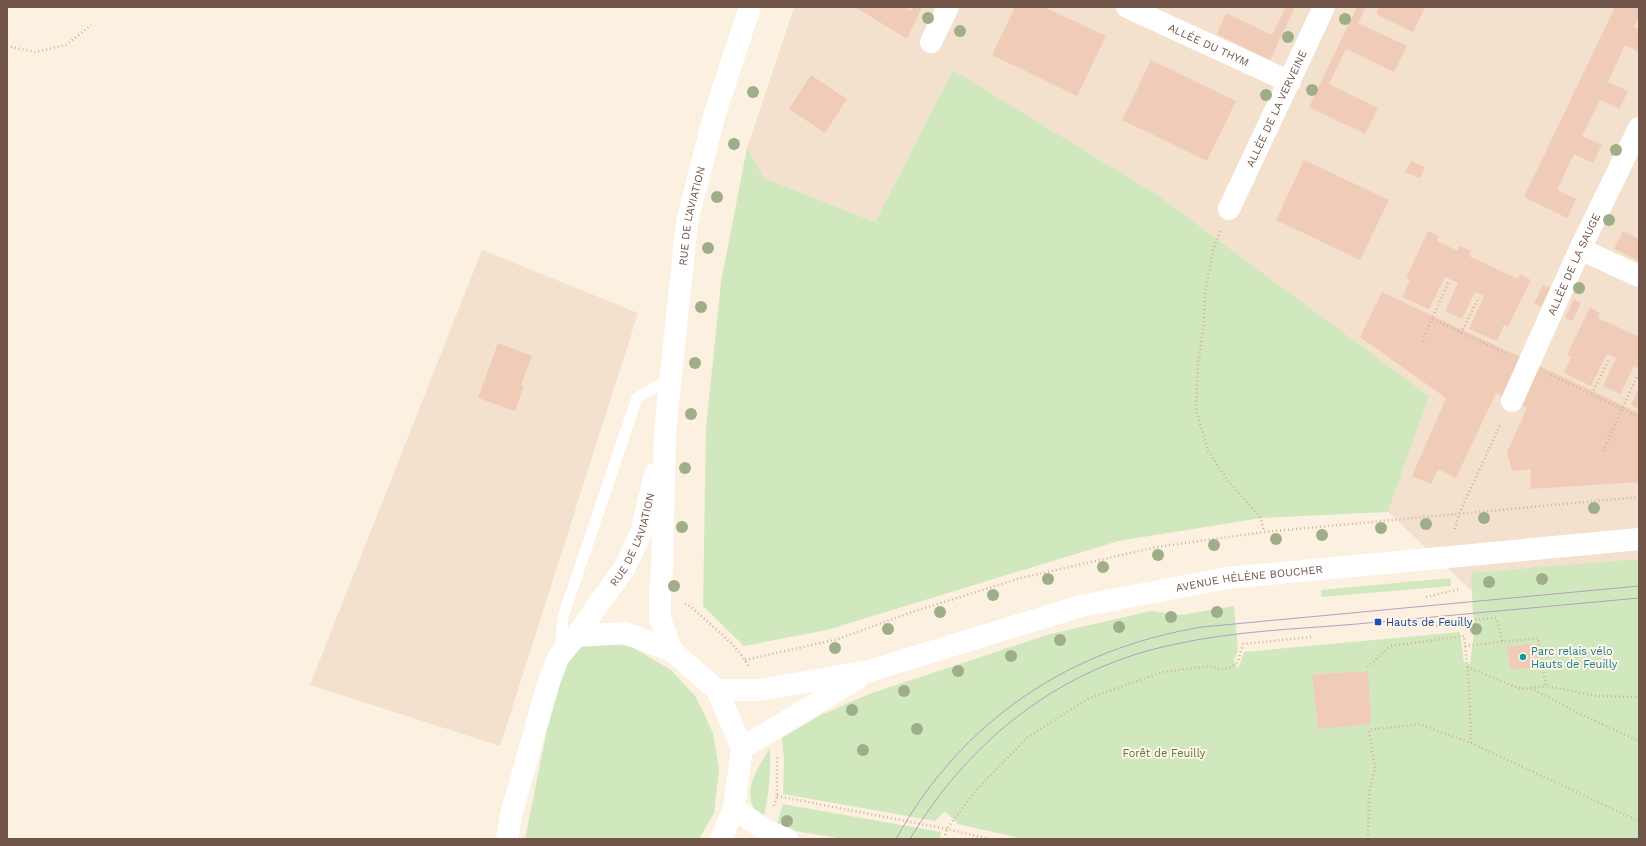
<svg xmlns="http://www.w3.org/2000/svg" width="1646" height="846" font-family="'Work Sans',sans-serif">
<style>
.residential{fill:#f3e1ce}
.green{fill:#d1e8bf;fill-rule:evenodd}
.building{fill:#f0ccb8}
.lines{fill:none;stroke-linecap:round;stroke-linejoin:round}
.path{stroke:#d5b09c;stroke-width:2.5;stroke-dasharray:1 3;stroke-linecap:butt}
.service{stroke:#fff;stroke-width:11}
.minor{stroke:#fff;stroke-width:22}
.tertiary{stroke:#fff;stroke-width:22}
.tram{stroke:#b2a0c4;stroke-width:1}
.tree{fill:#9fae89}
.transit-dot{fill:#1a4fb4;stroke:#fff4e6;stroke-width:1.5}
.culture-dot{fill:#0f9aa8;stroke:#fff4e6;stroke-width:1.5}
.labels{text-anchor:middle;dominant-baseline:central;stroke-width:4;stroke-linejoin:round;paint-order:stroke}
.street-label{font-size:11px;fill:#715548;stroke:#fff4e6}
.transit-label{font-size:11px;fill:#164399;stroke:#fff4e6;text-anchor:start}
.culture-label{font-size:11px;fill:#0d838f;stroke:#fff4e6;text-anchor:start}
.park-label{font-size:11px;fill:#537841;stroke:#fff4e6}
</style>
<rect width="100%" height="100%" fill="#fcf0e0"/>
<path class="residential" d="M794,7H1639V618L1513,630L1388,512L1429,396L1159,196L953,70L875,222L764,178L747,148Z
M482,250L638,313L500,746L310,685Z"/>
<path class="green" d="M953,70L1159,196L1429,396L1388,512L1261,518L1118,541L827,630L744,646L703,606L706,429L721,282L747,148L764,178L875,222Z
M1639,559V839H1023L958,824L945,811L935,821L783,794L784,759L782,738L821,715L869,694L1050,634L1151,611L1180,615L1234,606L1238,650L1234,661L1238,669L1244,652L1460,632L1464,663L1470,664L1474,632L1471,573ZM1367,671L1371,724L1313,674Z
M1450,578L1451,586L1322,597L1321,590Z
M609,643L632,647L671,670L696,697L713,733L719,769L714,813L699,839H525L547,730L565,667L582,646Z
M770,748C771,773 769,795 763,820C738,798 755,771 770,748Z
M783,804L941,832L940,839H844L776,828Z"/>
<path class="building" d="M855,7H904L912,11L913,7H922L907,39Z
M1015,7H1044L1106,36L1077,96L992,55Z
M1286,7H1295L1270,60L1217,34L1226,13L1272,35Z
M1357,7H1366L1358,23L1407,46L1394,72L1346,49L1329,84L1378,108L1365,134L1309,107Z
M1379,7H1425L1413,32L1376,14Z
M1615,7H1639V17L1634,27L1639,30V52L1625,45L1608,82L1628,91L1619,109L1600,100L1582,136L1602,145L1593,163L1574,154L1557,190L1576,199L1567,218L1524,197Z
M1151,60L1236,101L1207,161L1122,120Z
M811,75L847,99L825,133L789,109Z
M1304,160L1389,200L1360,260L1276,220Z
M1411,161L1425,167L1420,178L1405,172Z
M1428,231L1439,236L1437,241L1458,251L1460,246L1471,251L1469,256L1518,279L1520,274L1531,280L1508,327L1504,325L1497,341L1469,329L1484,296L1475,292L1462,319L1445,311L1458,283L1445,277L1429,309L1402,297L1410,280L1406,278Z
M1623,231L1639,239V261L1614,249Z
M1543,285L1550,288L1541,307L1534,303Z
M1382,292L1639,413V482L1530,489L1531,469L1512,471L1507,452L1527,408L1496,393L1456,478L1438,469L1431,484L1412,476L1446,398L1360,337Z
M1574,299L1581,303L1572,321L1565,318Z
M1590,307L1600,313L1598,318L1639,337V369L1634,366L1620,394L1603,386L1616,358L1607,354L1591,386L1564,373L1571,357L1567,355Z
M498,343L532,356L521,385L524,386L515,411L478,398Z
M1639,388V409L1631,405Z
M1537,644L1539,667L1510,670L1507,646Z
M1368,671L1371,724L1318,729L1312,674Z"/>
<g class="lines">
<path class="path" d="M7,46L35,52L66,45L91,25
M1220,231L1213,251L1205,293L1204,322L1198,365L1196,410L1208,451L1229,482L1261,518L1264,532
M1448,283L1432,319L1507,354
M1461,333L1479,297
M1422,341L1432,319
M1551,375L1639,417
M1592,394L1609,359
M1603,451L1638,374
M1455,529L1459,514L1501,423
M1426,597L1460,589
M685,604L690,606C707,622 738,645 748,666
M1463,620L1496,618L1503,642
M1428,626H1464
M1465,646L1538,638L1546,686L1598,696L1639,697
M745,660L838,639L912,612L1021,578L1157,547L1264,532L1639,497
M1367,667L1391,646L1464,636L1469,683L1471,743
M1467,667L1521,689L1546,686
M1531,688L1580,714L1639,741
M777,796L947,829L989,839
M774,806L777,796V756
M944,839L947,829L976,790L1028,737L1089,698L1163,672L1209,666L1218,669L1229,668L1238,662L1243,644L1311,637
M1368,839L1369,792L1375,768L1369,730L1419,724L1471,743L1639,821"/>
<path class="service" d="M560,650L563,617L637,398L671,378"/>
<g class="minor">
<path id="s1" d="M1127,7L1290,82"/>
<path d="M931,42L948,7"/>
<path id="s2" d="M1229,209L1324,7"/>
<path d="M1580,249L1639,276"/>
<path id="s3" d="M1512,401L1580,249L1639,128"/>
<path d="M734,808L767,831L787,839"/>
</g>
<g class="tertiary">
<path id="s4" d="M576,636L625,567L641,533L655,474"/>
<path id="s5" d="M672,651L660,619V594L662,571L665,432L687,222L715,113L750,7"/>
<path id="s6" d="M717,690H760L869,671L1081,606L1227,578L1639,539"/>
<path d="M742,748L858,678"/>
<path d="M507,839L511,815L548,684L559,656L576,636L625,633L672,651L717,690L742,748L734,808L721,839"/>
</g>
<path class="tram" d="M896,839C962,720 1069,649 1202,627L1639,586
M910,839C969,740 1061,667 1176,644C1235,631 1297,629 1357,624C1451,615 1545,607 1639,598"/>
</g>
<g class="tree">
<circle cx="928" cy="18" r="6"/>
<circle cx="1345" cy="19" r="6"/>
<circle cx="960" cy="31" r="6"/>
<circle cx="1288" cy="37" r="6"/>
<circle cx="1312" cy="90" r="6"/>
<circle cx="753" cy="92" r="6"/>
<circle cx="1266" cy="95" r="6"/>
<circle cx="734" cy="144" r="6"/>
<circle cx="1616" cy="150" r="6"/>
<circle cx="717" cy="197" r="6"/>
<circle cx="1609" cy="220" r="6"/>
<circle cx="708" cy="248" r="6"/>
<circle cx="1579" cy="288" r="6"/>
<circle cx="701" cy="307" r="6"/>
<circle cx="695" cy="363" r="6"/>
<circle cx="691" cy="414" r="6"/>
<circle cx="685" cy="468" r="6"/>
<circle cx="1594" cy="508" r="6"/>
<circle cx="1484" cy="518" r="6"/>
<circle cx="1426" cy="524" r="6"/>
<circle cx="682" cy="527" r="6"/>
<circle cx="1381" cy="528" r="6"/>
<circle cx="1322" cy="535" r="6"/>
<circle cx="1276" cy="539" r="6"/>
<circle cx="1214" cy="545" r="6"/>
<circle cx="1158" cy="555" r="6"/>
<circle cx="1103" cy="567" r="6"/>
<circle cx="1048" cy="579" r="6"/>
<circle cx="1542" cy="579" r="6"/>
<circle cx="1489" cy="582" r="6"/>
<circle cx="674" cy="586" r="6"/>
<circle cx="993" cy="595" r="6"/>
<circle cx="940" cy="612" r="6"/>
<circle cx="1217" cy="612" r="6"/>
<circle cx="1171" cy="617" r="6"/>
<circle cx="1119" cy="627" r="6"/>
<circle cx="888" cy="629" r="6"/>
<circle cx="1476" cy="629" r="6"/>
<circle cx="1060" cy="640" r="6"/>
<circle cx="835" cy="648" r="6"/>
<circle cx="1011" cy="656" r="6"/>
<circle cx="958" cy="671" r="6"/>
<circle cx="904" cy="691" r="6"/>
<circle cx="852" cy="710" r="6"/>
<circle cx="917" cy="729" r="6"/>
<circle cx="863" cy="750" r="6"/>
<circle cx="787" cy="821" r="6"/>
</g>
<rect class="transit-dot" x="1374" y="618" width="8" height="8" rx="2"/>
<circle class="culture-dot" cx="1523" cy="657" r="4"/>
<g class="labels">
<g class="street-label">
<text stroke="none"><textPath href="#s1" startOffset="90">ALLÉE DU THYM</textPath></text>
<text stroke="none"><textPath href="#s2" startOffset="111">ALLÉE DE LA VERVEINE</textPath></text>
<text stroke="none"><textPath href="#s5" startOffset="439">RUE DE L'AVIATION</textPath></text>
<text stroke="none"><textPath href="#s3" startOffset="150">ALLÉE DE LA SAUGE</textPath></text>
<text stroke="none"><textPath href="#s4" startOffset="113">RUE DE L'AVIATION</textPath></text>
<text stroke="none"><textPath href="#s6" startOffset="546">AVENUE HÉLÈNE BOUCHER</textPath></text>
</g>
<g class="transit-label">
<text x="1386" y="622">Hauts de Feuilly</text>
</g>
<g class="culture-label">
<text x="1531" y="651">Parc relais vélo<tspan x="1531" dy="13">Hauts de Feuilly</tspan></text>
</g>
<g class="park-label">
<text x="1164" y="753">Forêt de Feuilly</text>
</g>
</g>
<rect width="1646" height="846" fill="none" stroke="#715548" stroke-width="16"/>
</svg>
